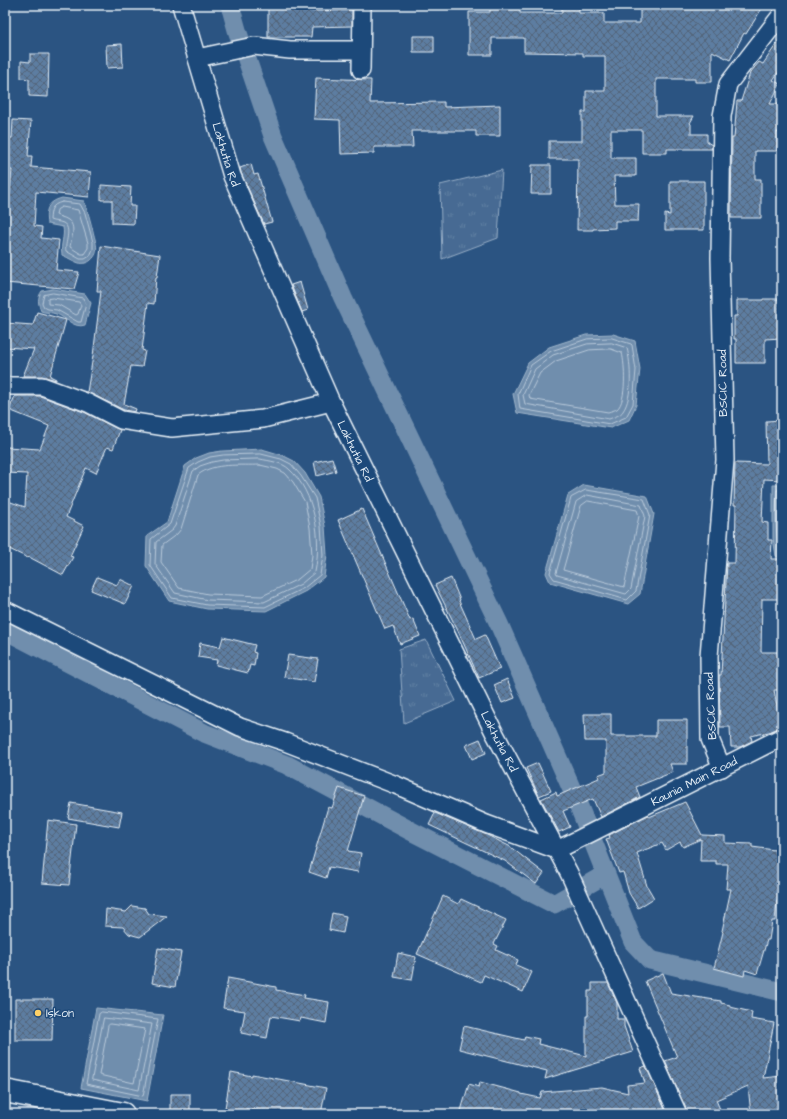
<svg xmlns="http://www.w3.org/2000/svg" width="787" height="1119" font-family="'Architects Daughter',sans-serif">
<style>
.park{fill:url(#park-tufts);stroke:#98aec6}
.water{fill:#708ead;stroke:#a0b6cb}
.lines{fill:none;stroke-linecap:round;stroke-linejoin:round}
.shore{stroke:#b8c9da;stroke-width:1}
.canal{stroke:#708ead;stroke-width:19}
.building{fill:url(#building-cross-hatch);stroke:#e8f1f8}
.minor-casing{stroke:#e8f1f8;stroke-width:20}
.major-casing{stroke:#e8f1f8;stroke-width:25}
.minor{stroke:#1f4a7a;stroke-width:17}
.major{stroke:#1f4a7a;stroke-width:22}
.poi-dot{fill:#ffd166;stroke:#1f4a7a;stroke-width:1.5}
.labels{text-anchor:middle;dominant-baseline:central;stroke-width:3;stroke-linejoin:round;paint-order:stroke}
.street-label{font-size:12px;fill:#e8f1f8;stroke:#1f4a7a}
.poi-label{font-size:12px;fill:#e8f1f8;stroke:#1f4a7a;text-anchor:start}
</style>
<defs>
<pattern id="park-tufts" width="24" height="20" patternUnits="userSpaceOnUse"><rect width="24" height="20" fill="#476b93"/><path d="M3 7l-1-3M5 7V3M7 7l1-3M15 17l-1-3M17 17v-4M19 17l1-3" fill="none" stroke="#6281a3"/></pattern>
<pattern id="building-cross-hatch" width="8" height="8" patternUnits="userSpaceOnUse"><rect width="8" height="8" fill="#5d7da1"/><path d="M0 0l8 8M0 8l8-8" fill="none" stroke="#53657a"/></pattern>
</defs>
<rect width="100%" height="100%" fill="#2b5482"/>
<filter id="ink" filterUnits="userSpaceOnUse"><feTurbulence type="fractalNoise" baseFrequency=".025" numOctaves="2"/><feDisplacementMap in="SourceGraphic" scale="8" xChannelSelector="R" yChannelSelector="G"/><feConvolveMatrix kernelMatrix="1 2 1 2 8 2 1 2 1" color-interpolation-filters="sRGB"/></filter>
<g filter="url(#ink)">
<path class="park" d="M502,170L498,238L442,259L440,185Z
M426,640L456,701L404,723L399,649Z"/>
<path class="water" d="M62,198L84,201C88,211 90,220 93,231C95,241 101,252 91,260C88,263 83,264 79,263C75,262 67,257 62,255C60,244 65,237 63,227L47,224C45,210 47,202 62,198Z
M53,289L85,294L91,303L85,325C74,329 66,317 56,314C51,312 46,313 41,311C38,303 37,298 42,291Z
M613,334L635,341L640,369L636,405L629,420L611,428L517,413L513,394L528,363L549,347L586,335Z
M262,449L282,455L294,461L305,473L319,497L325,526L327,555L324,577L306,591L266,611L207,609L169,601L146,566L147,536L167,522L185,466L196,458L209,453L222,451Z
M584,485L647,496L654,514L640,594L628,604L550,582L546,573L568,495Z
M773,485H782V559L776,556L773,538Z
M96,1008L163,1015L147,1101L81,1088Z"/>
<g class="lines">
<path class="shore" d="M62,202L80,204L85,213L93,242V249L90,256L85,259H80L66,251C64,244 73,228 63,223C59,221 54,222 50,220C51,209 51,205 62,202Z
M62,207L78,210L88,243V248L84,254H81L70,247C71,239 77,226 68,220C64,217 59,217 56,215L57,210Z
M53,293L83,298L86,304L81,322H78L57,310L48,309L44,307L42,303L44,295Z
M53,298L79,302L81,305L78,314L76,315L59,305L48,304V299Z
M612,338L631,344L632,345L636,370L633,404L626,417L610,424L520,409L518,394L531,365L551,351L587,339Z
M612,343L627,348C631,364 633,397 623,411C621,415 614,417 609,419L525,404L523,395L535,369L553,355L587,344Z
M611,349L622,353C625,364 627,401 617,409C615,410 611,411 608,412L530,399L529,395L540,373L556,361L589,350Z
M261,454L281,459L291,464L301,476L315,498L321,526L323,555L320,575L304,588L265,607L207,605L172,598L150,565L151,539L170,524L189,468L198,462L210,457L223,455Z
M260,459C269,461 282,462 289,469C315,492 322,539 315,572L301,584L264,602L208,600L175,593L155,564L156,542L172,530L175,526L193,471L200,466L212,462L223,460Z
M260,465L277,469L285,473L293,482L305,502L310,528L312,555L310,569L298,579L262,596L208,594L179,588L161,562L162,545L177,534L181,529L198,475C214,462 240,466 260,465Z
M782,489L777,490C776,502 774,547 782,554
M586,490L644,499L650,515L636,591L627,600L554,579L550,573L571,498Z
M782,494V536
M587,495L641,505L645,516L631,589L626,594L557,575L556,573L576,502Z
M588,501L637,510L639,516L624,587L563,570L581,506Z
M102,1012L158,1019L143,1096L86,1084L99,1014Z
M104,1018L152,1024L139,1090L92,1080Z
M110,1024L145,1029L134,1083L99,1075L108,1026Z"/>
<path class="canal" d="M230,5L237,30L273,136L343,298L499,624L576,799L633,942L650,960L782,992
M5,630L204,733L287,765L409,830L554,904L606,874"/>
</g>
<path class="building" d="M490,5H520V13H562V5H579V13H604V23H640V5H764L746,34L744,33L730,60L712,51V82H695V79H656V116H694L690,123L691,124V134H707V142L712,145V149H667V153H642V130H611V158H636V176H614L615,204H639L638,221H615V228L593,229V230H577L578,159H549V141H582V112H586V91H605V56H583V53L524,52V38H492V55H469V12H490Z
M268,7L312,8V11L352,10V26L312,27L311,37H268Z
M413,36H434V52H413Z
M782,36V67L773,80L780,84L770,104H781L779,133L777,132V151H755V179H761V218H731L732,138H734L737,101H741L750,73L759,62L763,64Z
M122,44L123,67L107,68L106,45Z
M30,54H49L48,97L29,96V79L21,78V61L30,62Z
M316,78L371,80L370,103L444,102V107L500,105V136H476V131H412L413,147H374V153L341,154L340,120L314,119Z
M13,120L31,121L28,156H32L31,167L91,172L89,197L36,192L34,226L42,227L41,238L59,240L56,270L79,272L74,289L5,283V210H8L12,170H5V156L7,138H12Z
M251,164L254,175L258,174L272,222L264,224L241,173L240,168Z
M532,165H551V194H531Z
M670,181H704V230H665V214L670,215Z
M101,185L131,187L130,206H135L134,224L112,223V200H101Z
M101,246L160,255L157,277H156L154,304L148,303L142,350L145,351L142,367L131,366L124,404L136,409L135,412L124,410L87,392L93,356L101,291H97Z
M300,282L308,310L302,312L291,285Z
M763,299H782V338L765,339V363H736V339H734V316H737V300H763Z
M37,312L66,320L50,376L56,379V380L42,376H23L34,349L5,347V323L33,325Z
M15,396H40L84,412L120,430L113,449L107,447L96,473L86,468L66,517L84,526L70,556L73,557L63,575L29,557L28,558L5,547V500L25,507L27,474L5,473L6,447L40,449L49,426L9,410Z
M782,420V480L764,479L762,522L768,523V540H772L771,559H780V584H782V599H762L761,652H782V690H774L781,727L769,732L751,736L752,741L740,747H731L730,727H720L719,675H721L727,563H735L736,505H734L735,463L767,464L766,421Z
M332,458L336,471L317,476L314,462Z
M362,509L410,620L413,619L420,636L400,644L393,626L385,629L338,520Z
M97,577L117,585L120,579L134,586L125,604L91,590Z
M451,578L460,600L459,601L476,639L485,635L500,669L479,678L458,631L435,585Z
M223,637L255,645L253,652L256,653L254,666L250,665L248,673L216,665L217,660L198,657L200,643L220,647Z
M288,655L318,659L314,682L284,677Z
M507,679L515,698L502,703L494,685Z
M584,714H611V736H656V720H687V764H670L673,772L636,787L640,797L601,817L593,799L563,811L570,827L559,832L541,799L556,792L557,796L599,778L598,775L606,772V741H585Z
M480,739L486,753L472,759L466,745Z
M538,763L551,791L539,796L526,768Z
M339,788L364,796L348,851L361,853L358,872L329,867L326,878L309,872L328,807L332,808Z
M685,802L702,835L725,836V843L752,844V847L782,851V875L779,901H777L775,921H772L769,940H767L757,974L745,970L744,976L714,968L723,932L722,931L731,889H726L728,864H716V861H700L701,839L683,847L680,842L666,850L662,843L637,853L647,886L654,898L638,908L629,893L623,872L619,873L606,839L610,838L609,835L648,815L649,817Z
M71,803L122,812L119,827L68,818Z
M435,813L487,835L509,846L544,873L536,884L505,861L429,825Z
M48,820L76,824L69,885L42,883Z
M443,896L458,904L461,899L506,920L494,944L498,946L496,950L518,960L516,965L532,972L523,992L484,975L481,982L417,954Z
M132,906L145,908L149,914L167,916L140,937L129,934L123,927L105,926L106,909L126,912Z
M332,913L346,916L343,933L329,930Z
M158,948L181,952L175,987L152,983Z
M398,953L416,957L412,980L394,977Z
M663,973L671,993L721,1001V1003L730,1005V1007L752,1012L751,1019L774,1023L763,1078L782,1076V1114H751L748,1086L716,1100L722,1114H688L665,1061L677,1057L645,981Z
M228,978L276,987V990L305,995L304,998L329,1002L326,1023L301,1018L300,1021L271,1016L267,1038L241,1033L245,1011L223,1008Z
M592,983H608L617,1003V1019H624V1026L633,1052L545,1079L547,1071L459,1049L464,1026L524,1040L525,1036L539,1039L538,1044L586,1056V1016H588V991H592Z
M15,999H53L52,1040H15Z
M646,1066L667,1114H460L469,1084L479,1087L480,1082L521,1093V1094L540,1098L542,1092L602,1087L628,1093L627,1085L645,1083L640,1068Z
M231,1072L252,1076V1074L326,1088L321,1114H276L246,1109L245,1114H224Z
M170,1094H190V1114H170Z"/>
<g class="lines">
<defs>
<g id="minor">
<path id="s1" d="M181,5L232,176L331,402L494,732L569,873L678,1114"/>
<path d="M197,58L254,46L290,50H361"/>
<path d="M361,70L362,5"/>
<path d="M5,386H42L88,403L121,420L172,428L263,419L331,402"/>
<path id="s2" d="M5,610L240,727L285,742L396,785L486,824L557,850L782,737"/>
<path d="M722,768L710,739L709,656L725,460L720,258L722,116L728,84L782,14"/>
</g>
<path id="major" d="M5,1091L123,1114"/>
</defs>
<use href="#minor" class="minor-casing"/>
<use href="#major" class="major-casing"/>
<use href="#minor" class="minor"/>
<use href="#major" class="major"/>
</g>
</g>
<circle class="poi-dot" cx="38" cy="1013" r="4"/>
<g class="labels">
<g class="street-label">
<text stroke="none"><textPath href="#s1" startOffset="156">Lakhutia Rd</textPath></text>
<text transform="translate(723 383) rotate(-91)">BSCIC Road</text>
<text stroke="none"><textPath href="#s1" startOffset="480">Lakhutia Rd</textPath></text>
<text transform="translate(711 706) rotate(-93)">BSCIC Road</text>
<text stroke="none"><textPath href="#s1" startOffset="804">Lakhutia Rd</textPath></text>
<text stroke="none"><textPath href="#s2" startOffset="756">Kaunia Main Road</textPath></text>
</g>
<g class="poi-label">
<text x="46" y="1013">Iskon</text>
</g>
</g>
<rect width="787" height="1119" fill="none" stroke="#1f4a7a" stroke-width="20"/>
<rect x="10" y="10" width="767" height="1099" fill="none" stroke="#e8f1f8" stroke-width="1.5" filter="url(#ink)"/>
</svg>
